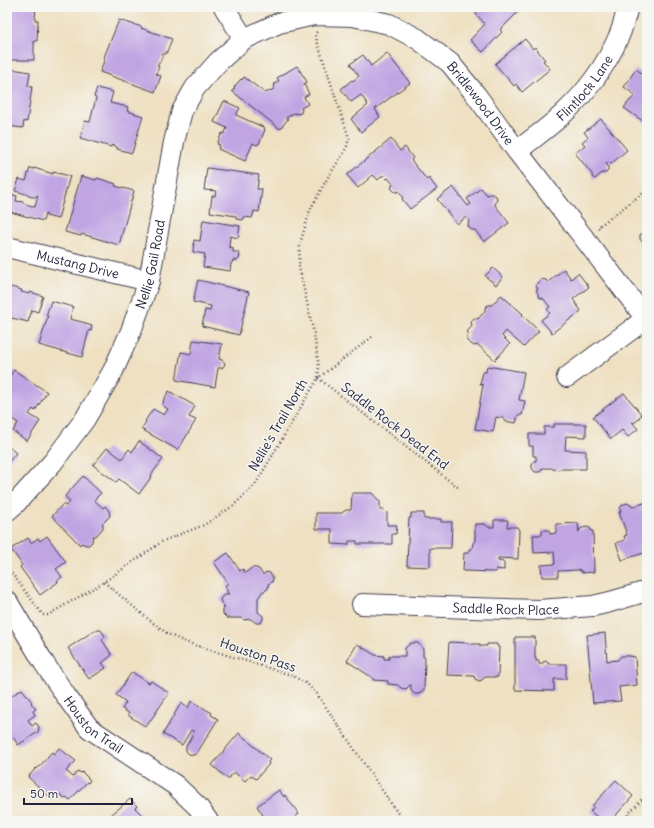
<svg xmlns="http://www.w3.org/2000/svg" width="654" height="828" font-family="Delius,sans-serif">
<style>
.building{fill:#c1a5e3}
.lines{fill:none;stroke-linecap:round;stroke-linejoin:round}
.minor-casing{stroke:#413e4f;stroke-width:22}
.path{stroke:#413e4f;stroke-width:2.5;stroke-dasharray:1 3;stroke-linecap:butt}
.minor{stroke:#fff;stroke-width:20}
.labels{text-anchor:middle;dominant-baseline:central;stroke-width:3;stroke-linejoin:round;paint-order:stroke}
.street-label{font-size:13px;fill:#22223b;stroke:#f6f6f2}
</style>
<rect width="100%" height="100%" fill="#f6f6f2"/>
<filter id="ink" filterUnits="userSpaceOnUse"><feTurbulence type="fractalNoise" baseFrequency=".025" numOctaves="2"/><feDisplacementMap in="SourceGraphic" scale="8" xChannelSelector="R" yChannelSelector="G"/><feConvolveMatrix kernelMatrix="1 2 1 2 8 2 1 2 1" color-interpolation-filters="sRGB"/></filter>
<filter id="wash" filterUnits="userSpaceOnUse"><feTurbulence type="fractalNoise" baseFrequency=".012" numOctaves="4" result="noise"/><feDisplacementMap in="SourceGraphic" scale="16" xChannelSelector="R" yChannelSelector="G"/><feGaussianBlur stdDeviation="0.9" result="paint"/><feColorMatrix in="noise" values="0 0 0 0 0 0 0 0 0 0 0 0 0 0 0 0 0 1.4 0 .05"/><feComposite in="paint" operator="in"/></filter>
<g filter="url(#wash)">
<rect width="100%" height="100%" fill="#efe0c1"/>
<g id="blocks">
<path class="building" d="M7,7H36L35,20H38L37,41H34V60H11V59H7Z
M478,7H520L522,8L500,30L502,32L483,52L470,40L485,24L476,14V11L479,8Z
M119,20L142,27L141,28L172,39L166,54H163L160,62L159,61V64L157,66L159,67L156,74L161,76L155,92L100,72L105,58L104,57Z
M525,39L533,49L535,47L545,60L543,61L550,69L522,92L516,84L514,86L495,64Z
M387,53L410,83L375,109L380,117L361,132L351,119L368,105L361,95L351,102L341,89L352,80L353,81L359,76L350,64L363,55L371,66Z
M297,66L307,82L304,84L309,94L304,97L308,104L301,108L302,109L301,113L298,114L294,113L286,118L288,119L280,129L232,91L235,88L234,87L241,79L242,80L244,77L265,93L274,89L275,83L279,81L277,78Z
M12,69L30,72L28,86L32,87L27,122L24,121L23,128L7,126V78L11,79Z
M636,69L647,77V124L624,108L630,100H631L635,95L624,87Z
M97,88L113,92L110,103L128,107L127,111L143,116L132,153L117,149V147L112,145L111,147L80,138L85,121L90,122L96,98L94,97Z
M224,101L240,108L236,115L265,128L264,130H265L259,144H258L257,145L253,143L245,161L218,149L220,145L217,144L222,133L224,134L227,128L214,122Z
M601,119L627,150L611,164L609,162L606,164L608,166V171L606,173H602L595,179L592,177V174L575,153L585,145L582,142L588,137L584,132Z
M391,139L400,151L405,147L413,158L411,160L427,180L429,178L437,189L410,209L402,199L403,197L399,191L397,192H395L391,188L393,184L388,178L387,179L383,175L378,180L373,175L358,188L347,175Z
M30,168L34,169V168L53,174V172L70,176L58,219L46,216L47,215L45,214L43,221L7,211V193L17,196L16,201L24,202L23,203L35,207L38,195L35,197H32L29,196L26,194L15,191L19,179L26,181Z
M207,168L259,175L257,189H262L259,212L254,211L252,218L244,217L243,220L236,219V216L210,212L212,196H215L216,191L204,190Z
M81,176L96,180L97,178L116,184L115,186L134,191L119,245L82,234L81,236L65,232Z
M453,187L468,206L471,204L467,199L481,188L487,195L490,194H493L496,196L497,199L495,205L509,223L484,242L475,230H472L469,228L468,225L469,221L466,217L457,224L437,199Z
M203,220L240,226L238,238L230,236L229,247L233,248V252H238L240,255L239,259L237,261L233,260L232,263H231L230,271L203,267L205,254L193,252L194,240L200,241Z
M647,230V245L644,242L643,243L640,239V235L645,231Z
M493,268L503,277L496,285L485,276Z
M564,269L571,279L578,273L589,287L573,299L581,311L552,333L541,320L550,313L547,309L550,307L543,298H540L538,295V293L536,290L538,289L536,286L537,283L542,279L546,280L548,282Z
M198,280L249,292L239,335L202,326L205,310L210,311L211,306L193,302Z
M7,286L22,290L21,292L30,294V292L43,296L38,312L32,310L28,322L12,318L11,321L7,323Z
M501,295L523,314L522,315L539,331L524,347L506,331L502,336L510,344L495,360L478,345L474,346L467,341V336L469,334L467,332L472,326L471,322L474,318L478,319L485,311V308L488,305H492Z
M51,301L73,307L70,319L86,323V324L92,326L91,331L89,330L82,357L39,345L48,316H46Z
M193,340L222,344L219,359L222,360L225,363L224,366L222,368H218L215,387L176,380L181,352L191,354Z
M487,366L524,372L519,400L525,401L522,415H518L516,423L504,421V418L496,417L493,432L475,429L483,385L480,384L483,372H486Z
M14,370L47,392L35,411L33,409L29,414L40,421L27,441L13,431L18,423L7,416V380Z
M169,391L195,406L189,417L196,420L178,450L141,429L146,422L145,421L153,409L164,415L168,409L162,405L164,402L163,401Z
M624,393L642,415L639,417V419L634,423L632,422L638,429L628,437L622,430L611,439L593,417Z
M554,424H586V437L566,436L565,450L586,451V469H560L559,470L553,469L551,468H543L540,472H535L532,468V464L534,461H536V456H533V446H529V434H544V427H554Z
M139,441L163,459L151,475L152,476L139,494L119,479L116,482L93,465L107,448L122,459L129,449L132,452Z
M7,445L16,453L7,464Z
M83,476L101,493L94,500L103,508L105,506L109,511L110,516L102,524L103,525V528L96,536H93L92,542L89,545H86L81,543L80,545L52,516L63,504L66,506L70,502L65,496Z
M352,493H372L380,502V510H384L387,513V525H397L396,534H392V544H357V541H349V545L332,544V529H316V513H342L343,512L346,510H351Z
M647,502V552L622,560L616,543L625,540L624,536L627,535L619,512L621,511L620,508L622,505L627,503L631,505L632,507Z
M411,513H424V519H441V522H452L451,548H430V567L407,566L409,518H411Z
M494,520H508L507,527H517L519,530L518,559L498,558V561L504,562V570L496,569V572L463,571L464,553H469V549H472L473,543L475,541V524H485L488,527H494Z
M578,523L579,532V530L582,528L588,527L591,529V531H593L594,572L582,573V571H580L579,569L577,570L558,571V577H542L541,565L555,564L554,552L534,553L533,535H542V530H549L550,534L556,533V524Z
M47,536L66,562L56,569L62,577L57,581L58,582L40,595L20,567L22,565L11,549L28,538L31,543L38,538L40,541Z
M228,553L240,571L243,569L245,573L253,567L259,569L263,575L266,572L270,573L273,578L272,582L268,584V589L262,592L261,594L258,598V612L263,616V619L261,623H256L251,619L244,620L242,618H227L223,614V608L225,607L223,606V604L221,603L220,599L223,596V594H229L227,592V588L225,586L228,583L214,562Z
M95,630L96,631L98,630H101L105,636L104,638L102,640L112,655L102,663L106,668L89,679L68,648Z
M605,633L607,661L618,660L621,656H630L635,657L637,685L619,687L621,701L593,703L587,635Z
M515,637H535V658H536V661H539V664H542L543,662L546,661L549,664H566V679H554V691L515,690Z
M449,642L470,643V644H480V646H487V644H497V646L499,647L498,677H485L482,680L479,681L475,679L474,676L447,675Z
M411,643H418L423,649V657H425L424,690L419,694H415L411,691V685H410L406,689L401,688L398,685L388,684V681L373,680V678L347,661L357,644L375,655L384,656V659H389V656H405V648Z
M132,672L149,683L151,681L169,693L146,727L128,715L129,713L122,709L126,702L116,695Z
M22,689L32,702L31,703L36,709L33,711L35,715L28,720L32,726L36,723L39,727L38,732L18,745L13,737L10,739L7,735V699Z
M191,701L212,713L211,715L218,719L197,753L194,755L189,754L186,751V747L194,732L191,730L182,745L163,734L181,703L188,708Z
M239,733L270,760L268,762L269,764L256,779L251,775L245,781L234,772L228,779L212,765Z
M59,748L76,761L66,771L73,777L78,771L81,773L82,772L90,780L88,783L87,782L70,800L66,797L64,798L60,794L56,798L54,797L52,799L28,777L36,768L37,769L48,757V756L52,752L54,754Z
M616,780L633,796L611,821H602L590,811L594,807L592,806Z
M279,790L284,797L285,795L299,814L294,818L297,821H264L266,820L257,806Z
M130,799L137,806L135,808L142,815L135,821H104Z
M150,815L155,821H142Z"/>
</g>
</g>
<g filter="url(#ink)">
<use href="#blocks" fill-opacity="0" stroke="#413e4f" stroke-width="1"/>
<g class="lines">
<defs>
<g id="minor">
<path d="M224,7L244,39"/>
<path id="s1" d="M517,151C532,139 548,128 562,115C586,93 606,66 619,36C623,27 625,17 628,7"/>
<path id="s2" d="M7,247L149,281"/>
<path d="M567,377L647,318"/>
<path id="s3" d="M7,511L15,504L53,462L85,419L113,371L131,331L149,281L174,142L182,111L195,88L218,62L244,39L279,23L314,15L353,16L389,24L418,39L450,63L476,95L517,151L647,320"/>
<path id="s4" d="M7,601L44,663L66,696L89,728L175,785L198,807L208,821"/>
<path id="s5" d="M362,604L471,608L539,610L593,606L610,602L647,591"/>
</g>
</defs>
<use href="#minor" class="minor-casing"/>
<path class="path" d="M599,228L598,227L647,190
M372,337L318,378L460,489
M7,567L43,615H48L104,582L163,541L204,525L233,506L255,485L318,378L319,367L314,334L299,267L300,244L310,210L328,177L343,154L347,146L349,138L315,35L317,31
M104,582L153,623L168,634L185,642L291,675L307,684L317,694L403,821
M622,821L647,794"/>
<use href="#minor" class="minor"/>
</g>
</g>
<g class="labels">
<g class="street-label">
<text stroke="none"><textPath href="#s1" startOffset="93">Flintlock Lane</textPath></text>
<text stroke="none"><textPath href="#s3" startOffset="816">Bridlewood Drive</textPath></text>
<text stroke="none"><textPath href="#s2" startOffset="73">Mustang Drive</textPath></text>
<text stroke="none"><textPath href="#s3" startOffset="290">Nellie Gail Road</textPath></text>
<text transform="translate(278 425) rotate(-60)">Nellie's Trail North</text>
<text transform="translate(395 426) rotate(38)">Saddle Rock Dead End</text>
<text stroke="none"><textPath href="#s5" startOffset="144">Saddle Rock Place</textPath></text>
<text transform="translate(258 655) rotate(19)">Houston Pass</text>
<text stroke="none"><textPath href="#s4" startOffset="152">Houston Trail</textPath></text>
</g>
</g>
<rect width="654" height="828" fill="none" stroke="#f6f6f2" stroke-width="24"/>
<path d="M24 798v6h108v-6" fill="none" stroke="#22223b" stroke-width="2"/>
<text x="30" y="798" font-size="12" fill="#22223b" stroke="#f6f6f2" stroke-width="3" paint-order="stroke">50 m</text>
</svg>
